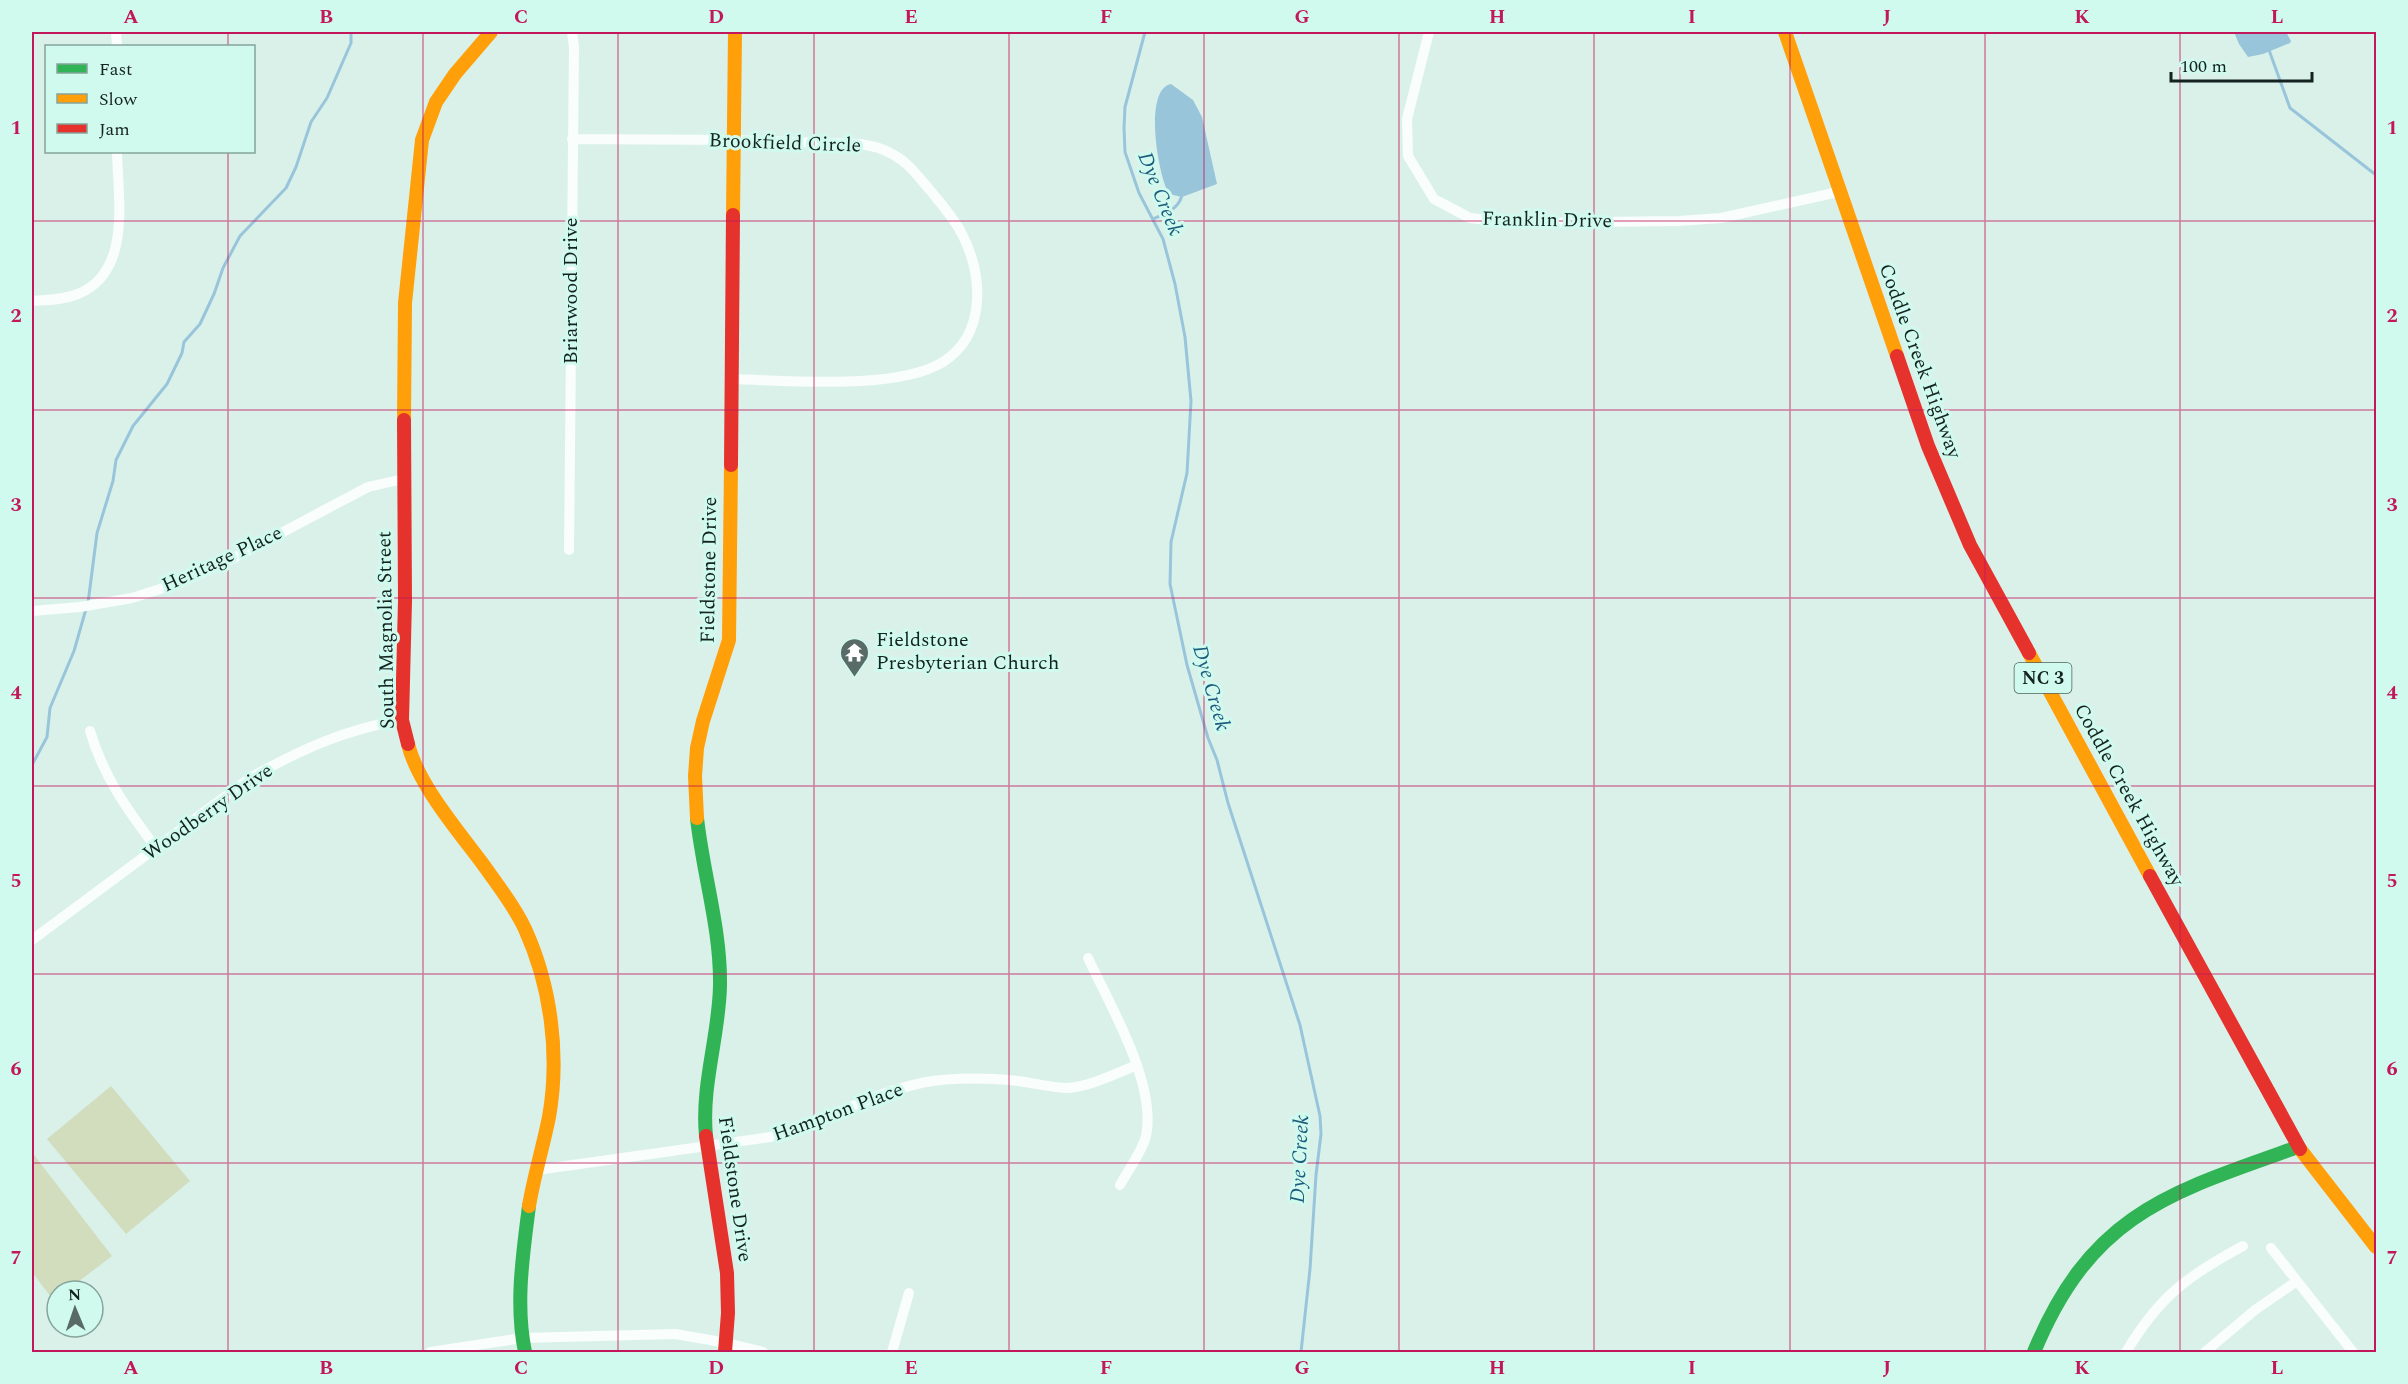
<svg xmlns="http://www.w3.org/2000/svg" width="2408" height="1384" font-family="Spectral,serif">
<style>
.green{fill:#d1ddbd}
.water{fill:#99c5db}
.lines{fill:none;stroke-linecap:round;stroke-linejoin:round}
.stream{stroke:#99c5db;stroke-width:3}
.street{stroke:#f9fdfc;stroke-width:10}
.fast{stroke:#30b455;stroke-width:14}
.slow{stroke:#ff9f0a;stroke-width:14}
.jam{stroke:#e5322d;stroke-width:14}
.grid{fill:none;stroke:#c2185b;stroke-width:1.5;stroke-opacity:0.55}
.labels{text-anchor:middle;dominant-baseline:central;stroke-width:6;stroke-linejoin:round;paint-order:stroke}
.shield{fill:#d1faee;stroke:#4d645d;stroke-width:1.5}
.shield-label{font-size:18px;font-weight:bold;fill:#14231f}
.street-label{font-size:20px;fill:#14231f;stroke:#d1faee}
.poi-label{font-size:20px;fill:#14231f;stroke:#d1faee;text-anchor:start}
.water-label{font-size:21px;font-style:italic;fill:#1d5c7e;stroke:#d1faee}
.neatline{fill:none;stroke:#c2185b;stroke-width:2}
.grid-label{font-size:20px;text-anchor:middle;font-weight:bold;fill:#c2185b}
</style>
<rect width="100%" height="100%" fill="#daf1ea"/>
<path class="green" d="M111,1086L190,1181L126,1234L47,1139Z
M34,1155L112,1256L66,1291H57V1298L54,1301L32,1272V1157Z"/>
<path class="water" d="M2234,32H2286L2291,41L2290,43L2263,54L2248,57L2239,44Z
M1171,84L1193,100L1202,117L1217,184L1182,197L1169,194C1158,176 1143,89 1171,84Z"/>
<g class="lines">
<path class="stream" d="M1145,32L1125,107L1124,128L1125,152L1139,193L1163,239L1175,284L1185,337L1191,401L1187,473L1171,542L1170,584L1187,665L1208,738L1217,760L1228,803L1300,1025L1320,1116L1321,1134L1316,1175L1310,1269L1301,1352
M2269,50L2290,108L2376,175
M1153,219C1165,213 1180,209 1182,194
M88,603L97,533L113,481L116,460L133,426L167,384L182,353L184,342L200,324L214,294L223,268L240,236L286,188L296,167L311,122L327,98L351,43V32
M32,765L47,737L50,708L74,651L86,609"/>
<path class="street" d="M116,32L117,46
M1429,32L1407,119L1408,156L1434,199L1470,218L1514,223L1679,221L1721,218L1838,192
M572,139L733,140L860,144C872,146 883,148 894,155C909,163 919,178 930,190C941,204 954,218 962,234C983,275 987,334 943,362C896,391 787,380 731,379
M32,301C47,300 63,300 78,294C132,272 118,199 117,152
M569,550L574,47L572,32
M32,611L80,607L132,598L182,582L230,560L368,487L403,479
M90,731C104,778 127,809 156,848
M32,940L250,778C300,750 345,729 402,720
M1088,958C1110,1005 1157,1084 1146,1136C1142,1152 1128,1170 1120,1185
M537,1170L771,1137C825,1122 870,1093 926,1082C956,1077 988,1078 1018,1081C1034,1083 1051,1088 1068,1088C1091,1086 1115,1074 1137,1065
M2297,1281L2353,1352
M430,1352L522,1338L675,1334L727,1343L763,1352
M892,1352L909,1293
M2126,1352C2159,1297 2187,1276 2243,1246
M2205,1352L2255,1310L2297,1281L2271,1248"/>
<path class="fast" d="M697,818C703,874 721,929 720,986C719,1036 701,1086 706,1136
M525,1352C515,1304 523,1254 529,1206
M2034,1352C2091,1214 2168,1193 2298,1147"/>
<path class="slow" d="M1785,32L1897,356
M733,215L735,32
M404,420L405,303L422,140L436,102L455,74L491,32
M2029,653L2150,876
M408,744C418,785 460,833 485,867C499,887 515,907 525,929C551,986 560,1055 549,1117C543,1147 534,1176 529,1206
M697,818L695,776L697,748L703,721L729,640L731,465
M2300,1149L2376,1247"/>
<path class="jam" d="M1897,356L1928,446L1970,545L2029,653
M404,420L405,601L402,720L408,744
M731,465L733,215
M2150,876L2300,1149
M706,1136L727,1273L728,1313L725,1352"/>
</g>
<path class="grid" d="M228,32V46M423,32V1352M618,32V1352M814,32V1352M1009,32V1352M1204,32V1352M1399,32V1352M1594,32V1352M1790,32V1352M1985,32V1352M2180,32V1352M228,152V1352M32,221H2376M32,410H2376M32,598H2376M32,786H2376M32,974H2376M32,1163H2376"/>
<defs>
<symbol id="temple-pin" viewBox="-11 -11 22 30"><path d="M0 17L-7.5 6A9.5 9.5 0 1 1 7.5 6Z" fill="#596b66" stroke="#d1faee"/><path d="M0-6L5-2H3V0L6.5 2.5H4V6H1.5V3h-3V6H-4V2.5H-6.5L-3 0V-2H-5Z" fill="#fff"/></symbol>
</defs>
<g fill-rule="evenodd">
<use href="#temple-pin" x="838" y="636" width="33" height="45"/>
</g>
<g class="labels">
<rect class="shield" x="2014.5" y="663" width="57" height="30" rx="4.5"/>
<g class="shield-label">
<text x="2043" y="678">NC 3</text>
</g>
<g class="street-label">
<text transform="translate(785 143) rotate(2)">Brookfield Circle</text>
<text transform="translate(1547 220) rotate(1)">Franklin Drive</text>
<text transform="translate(571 291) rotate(-90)">Briarwood Drive</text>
<text transform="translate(1920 361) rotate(70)">Coddle Creek Highway</text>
<text transform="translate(222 559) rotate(-25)">Heritage Place</text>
<text transform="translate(709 570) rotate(-89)">Fieldstone Drive</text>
<text transform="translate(386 630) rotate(-91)">South Magnolia Street</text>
<text transform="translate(2129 795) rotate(61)">Coddle Creek Highway</text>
<text transform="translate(208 812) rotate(-35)">Woodberry Drive</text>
<text transform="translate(838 1112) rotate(-20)">Hampton Place</text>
<text transform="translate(735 1189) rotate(82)">Fieldstone Drive</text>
</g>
<g class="poi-label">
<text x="876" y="640">Fieldstone<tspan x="876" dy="23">Presbyterian Church</tspan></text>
</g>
<g class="water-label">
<text transform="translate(1160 194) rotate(68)">Dye Creek</text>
<text transform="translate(1211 688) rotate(74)">Dye Creek</text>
<text transform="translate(1300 1159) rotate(-87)">Dye Creek</text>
</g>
</g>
<rect width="2408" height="1384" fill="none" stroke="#d1faee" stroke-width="66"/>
<rect x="45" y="45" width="210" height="108" fill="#d1faee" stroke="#85a49b" stroke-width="1.5"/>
<rect x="57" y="64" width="30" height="9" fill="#30b455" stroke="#85a49b" stroke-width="1.5"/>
<text x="99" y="75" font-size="18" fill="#14231f">Fast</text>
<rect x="57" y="94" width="30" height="9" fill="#ff9f0a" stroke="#85a49b" stroke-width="1.5"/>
<text x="99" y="105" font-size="18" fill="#14231f">Slow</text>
<rect x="57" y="124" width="30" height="9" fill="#e5322d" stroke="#85a49b" stroke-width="1.5"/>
<text x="99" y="135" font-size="18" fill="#14231f">Jam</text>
<g transform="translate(75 1309) rotate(358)"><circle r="28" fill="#d1faee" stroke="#85a49b" stroke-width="1.5"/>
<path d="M0-4.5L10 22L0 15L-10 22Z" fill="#596b66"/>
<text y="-9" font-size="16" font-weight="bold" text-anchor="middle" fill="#14231f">N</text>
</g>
<path d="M2171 72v9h141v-9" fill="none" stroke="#14231f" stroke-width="3"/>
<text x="2180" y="72" font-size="18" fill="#14231f" stroke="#d1faee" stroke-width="4.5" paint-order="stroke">100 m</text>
<rect x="33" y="33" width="2342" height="1318" class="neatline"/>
<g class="grid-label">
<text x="131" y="23">A</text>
<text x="326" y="23">B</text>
<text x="521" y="23">C</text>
<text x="716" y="23">D</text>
<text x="911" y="23">E</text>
<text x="1106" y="23">F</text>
<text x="1302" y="23">G</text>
<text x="1497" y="23">H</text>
<text x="1692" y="23">I</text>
<text x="1887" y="23">J</text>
<text x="2082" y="23">K</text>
<text x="2277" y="23">L</text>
<text x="16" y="134">1</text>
<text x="2392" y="134">1</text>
<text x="16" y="322">2</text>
<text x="2392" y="322">2</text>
<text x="16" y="511">3</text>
<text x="2392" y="511">3</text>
<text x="16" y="699">4</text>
<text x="2392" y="699">4</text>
<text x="16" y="887">5</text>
<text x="2392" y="887">5</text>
<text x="16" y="1075">6</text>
<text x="2392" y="1075">6</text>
<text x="16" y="1264">7</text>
<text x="2392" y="1264">7</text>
<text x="131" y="1374">A</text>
<text x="326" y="1374">B</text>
<text x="521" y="1374">C</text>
<text x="716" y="1374">D</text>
<text x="911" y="1374">E</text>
<text x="1106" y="1374">F</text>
<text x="1302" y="1374">G</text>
<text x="1497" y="1374">H</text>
<text x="1692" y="1374">I</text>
<text x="1887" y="1374">J</text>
<text x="2082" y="1374">K</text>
<text x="2277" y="1374">L</text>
</g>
</svg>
